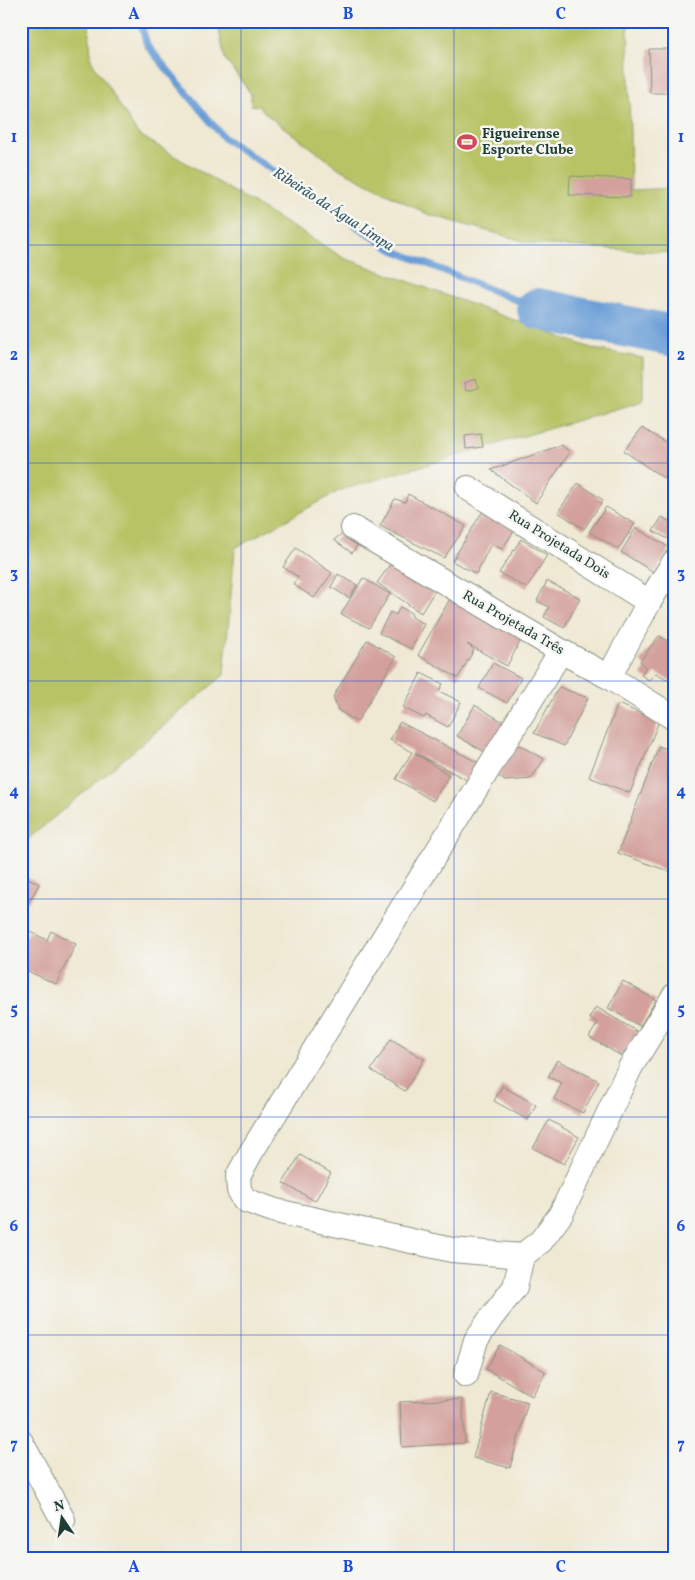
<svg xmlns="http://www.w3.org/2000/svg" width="695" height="1580" font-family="Vollkorn,serif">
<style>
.green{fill:#b7c365;stroke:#6b804c}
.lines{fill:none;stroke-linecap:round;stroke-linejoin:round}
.stream{stroke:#6b9ed7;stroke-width:7}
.river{stroke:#6b9ed7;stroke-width:42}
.building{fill:#d3a09c}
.street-casing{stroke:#879283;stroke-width:26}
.street{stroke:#fff;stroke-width:24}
.grid{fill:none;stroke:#1d4ed8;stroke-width:1;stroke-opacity:0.55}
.labels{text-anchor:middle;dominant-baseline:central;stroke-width:5;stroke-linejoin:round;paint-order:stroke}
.poi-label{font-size:14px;font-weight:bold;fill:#1f3d34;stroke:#f6f6f2;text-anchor:start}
.street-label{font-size:14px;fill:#1f3d34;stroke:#f6f6f2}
.water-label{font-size:15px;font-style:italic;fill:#365a65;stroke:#f6f6f2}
.neatline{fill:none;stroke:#1d4ed8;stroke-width:2}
.grid-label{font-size:16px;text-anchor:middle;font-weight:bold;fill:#1d4ed8}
</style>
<rect width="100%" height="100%" fill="#f6f6f2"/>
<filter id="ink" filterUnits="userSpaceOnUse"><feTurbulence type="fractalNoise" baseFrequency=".02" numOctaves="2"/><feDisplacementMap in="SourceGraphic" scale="10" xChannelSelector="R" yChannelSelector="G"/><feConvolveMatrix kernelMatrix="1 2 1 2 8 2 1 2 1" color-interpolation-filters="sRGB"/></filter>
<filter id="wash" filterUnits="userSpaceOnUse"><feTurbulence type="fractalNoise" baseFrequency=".0096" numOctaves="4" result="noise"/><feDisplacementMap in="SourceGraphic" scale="20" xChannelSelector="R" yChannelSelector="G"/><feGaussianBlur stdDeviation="1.12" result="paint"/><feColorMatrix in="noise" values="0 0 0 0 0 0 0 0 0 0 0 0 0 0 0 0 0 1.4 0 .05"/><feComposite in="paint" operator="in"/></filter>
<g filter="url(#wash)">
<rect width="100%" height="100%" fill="#efe8d2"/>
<path class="green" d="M21,21H89L91,60L138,134L344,258L594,349L643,358V401L341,490L235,548L224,675L21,845Z
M217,21H628L631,190L674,188V253L534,244L427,214L340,169L267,115L259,106L251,105V94L225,59Z"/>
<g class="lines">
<path class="stream" d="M140,21L147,45L224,138L393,250L538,309"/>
<path class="river" d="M538,309L674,336"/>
</g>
<g id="blocks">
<path class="building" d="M649,49H674V93H650Z
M671,145H674V159H673Z
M570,176L631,179L630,197L569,195Z
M476,379L478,388L466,391L464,383Z
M642,428L674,447V466L665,479L624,451Z
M481,434L483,447L466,449L465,436Z
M561,445L570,452L536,503L491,470Z
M578,483L603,500L584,529L558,512Z
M408,494L466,526L444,558L380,526L395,499L405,502Z
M486,506L518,525L502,549L491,544L476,574L452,561Z
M606,507L635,524L618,549L589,532Z
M662,517L674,524V542L653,531Z
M636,528L670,548L655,573L621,552Z
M345,531L359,542L352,553L334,540Z
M521,539L547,555L527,588L499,573Z
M296,548L332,573L314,598L293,584L298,577L283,567Z
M394,559L437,587L421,613L377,583Z
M338,574L357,585L349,598L331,587Z
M363,578L390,594L369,628L341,614Z
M547,581L580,598L564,628L544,617L549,607L537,601Z
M451,597L523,636L507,666L467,644L474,650L458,678L418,655Z
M400,607L411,613L412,617L424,624L411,649L379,633L390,612L396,615Z
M659,636L674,645V683L656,673L649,680L641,675L646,668L640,661Z
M367,640L396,657L357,722L338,710L333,697Z
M493,663L521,678L507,703L479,688Z
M421,673L443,684L439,691L461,702L448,727L426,715L424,718L403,708Z
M559,687L588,698L564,746L534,733Z
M618,704L659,721L630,793L589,777Z
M475,705L508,725L490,755L457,736Z
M400,722L479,763L469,781L415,753L449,775L433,801L396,779L412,752L390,740Z
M517,744L544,759L531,779L505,781L498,776Z
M659,746L674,752V865L671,872L618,853Z
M21,874L39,884L29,902L21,898Z
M29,931L47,940L51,931L76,944L56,984L21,968V947Z
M623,981L656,1000L640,1026L608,1008Z
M596,1007L638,1032L623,1057L589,1037L598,1023L589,1018Z
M391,1039L424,1059L405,1091L371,1070Z
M557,1060L599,1081L583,1113L554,1099L562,1083L548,1077Z
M502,1086L536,1105L528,1120L494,1101Z
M549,1120L579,1137L564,1164L533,1148Z
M300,1155L331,1173L315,1201L283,1183Z
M500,1345L546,1372L532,1396L486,1369Z
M491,1392L528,1402L510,1468L473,1458Z
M462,1399L465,1443L402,1447L400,1402Z
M21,1547L29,1558L27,1559H21Z"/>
</g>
</g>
<g filter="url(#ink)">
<use href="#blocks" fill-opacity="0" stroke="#879283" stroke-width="1"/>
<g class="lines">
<defs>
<path id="street" d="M468,488L649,602
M353,528L561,651L609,677L674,718
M609,677L649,602L674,562
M522,1256L452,1250L276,1211L256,1204L245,1200L239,1190L238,1176L250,1154L561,651
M466,1375L476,1340L491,1318L515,1287L522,1256L541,1241L561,1214L630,1068L674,996
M21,1442L63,1520"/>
</defs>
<use href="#street" class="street-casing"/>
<use href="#street" class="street"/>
</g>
</g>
<path class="grid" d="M241,21V1559M454,21V1559M21,245H674M21,463H674M21,681H674M21,899H674M21,1117H674M21,1335H674"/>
<defs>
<symbol id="stadium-bare" viewBox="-9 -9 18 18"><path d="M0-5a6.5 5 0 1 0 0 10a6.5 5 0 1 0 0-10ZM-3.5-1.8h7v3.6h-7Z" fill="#d1495b" stroke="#f6f6f2" stroke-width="2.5" paint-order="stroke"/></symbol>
</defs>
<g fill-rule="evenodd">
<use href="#stadium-bare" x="453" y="128" width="28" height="28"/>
</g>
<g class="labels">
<g class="poi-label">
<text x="482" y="134">Figueirense<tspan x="482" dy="16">Esporte Clube</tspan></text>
</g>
<g class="street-label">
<text transform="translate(559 545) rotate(32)">Rua Projetada Dois</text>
<text transform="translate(513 623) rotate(30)">Rua Projetada Três</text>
</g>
<g class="water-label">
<text transform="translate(333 210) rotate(33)">Ribeirão da Água Limpa</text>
</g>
</g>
<rect width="695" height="1580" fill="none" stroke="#f6f6f2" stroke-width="55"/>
<g transform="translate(62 1518) rotate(347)" stroke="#f6f6f2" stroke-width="4" paint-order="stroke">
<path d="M0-4L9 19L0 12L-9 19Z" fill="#1f3d34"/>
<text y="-8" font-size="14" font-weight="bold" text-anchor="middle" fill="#1f3d34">N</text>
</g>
<rect x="28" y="28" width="640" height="1524" class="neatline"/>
<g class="grid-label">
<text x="134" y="19">A</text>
<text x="348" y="19">B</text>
<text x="561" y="19">C</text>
<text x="14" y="142">1</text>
<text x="681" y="142">1</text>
<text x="14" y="360">2</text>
<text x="681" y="360">2</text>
<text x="14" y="578">3</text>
<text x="681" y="578">3</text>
<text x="14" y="796">4</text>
<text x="681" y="796">4</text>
<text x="14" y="1014">5</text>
<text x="681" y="1014">5</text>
<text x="14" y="1231">6</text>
<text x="681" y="1231">6</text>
<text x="14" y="1449">7</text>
<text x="681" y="1449">7</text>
<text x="134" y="1572">A</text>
<text x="348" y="1572">B</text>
<text x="561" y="1572">C</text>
</g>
</svg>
